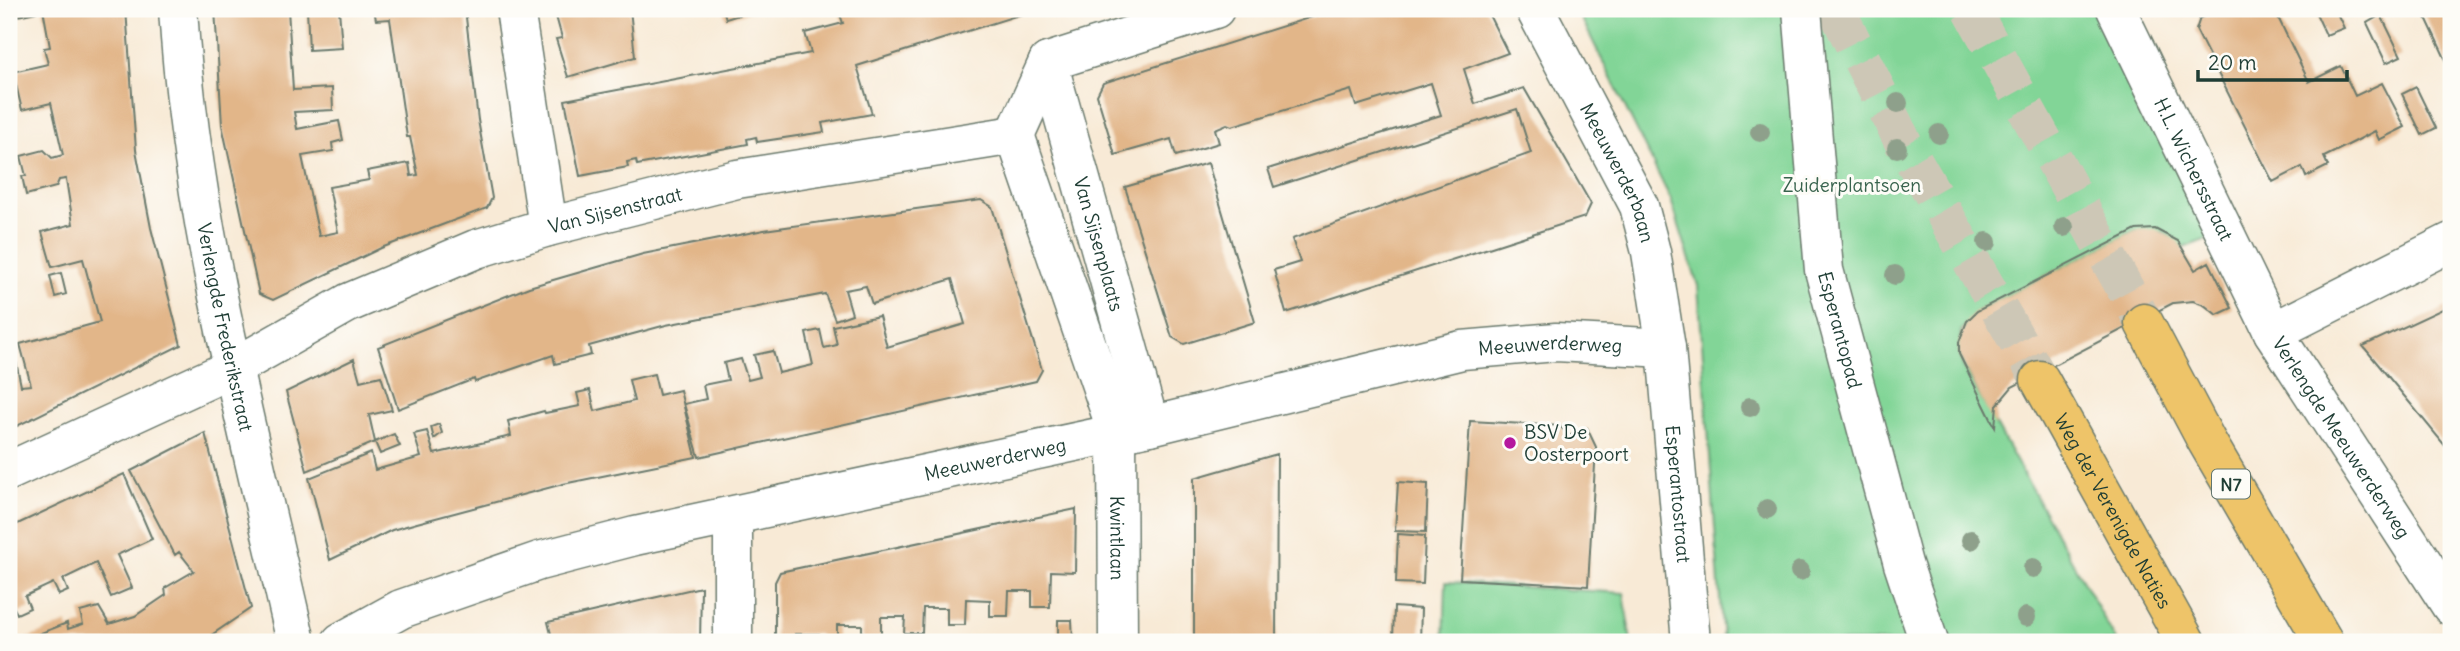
<svg xmlns="http://www.w3.org/2000/svg" width="2460" height="651" font-family="Delius,sans-serif">
<style>
.green{fill:#82d597;stroke:#508966;stroke-width:2}
.building{fill:#e2b689}
.lines{fill:none;stroke-linecap:round;stroke-linejoin:round}
.highway-tunnel{stroke:#cdc7b6;stroke-width:38;stroke-dasharray:38 19;stroke-linecap:butt}
.minor-casing{stroke:#6b7a6d;stroke-width:41}
.highway-casing{stroke:#6b7a6d;stroke-width:41}
.minor{stroke:#fff;stroke-width:38}
.highway{stroke:#eec469;stroke-width:38}
.tree{fill:#8ea08b}
.poi-dot{fill:#b5179e;stroke:#fdfcf7;stroke-width:2.5}
.labels{text-anchor:middle;dominant-baseline:central;stroke-width:6;stroke-linejoin:round;paint-order:stroke}
.shield{fill:#fdfcf7;stroke:#62766e;stroke-width:2}
.shield-label{font-size:18px;font-weight:bold;fill:#1f3d34}
.street-label{font-size:19px;fill:#1f3d34;stroke:#fdfcf7}
.park-label{font-size:19px;fill:#38634d;stroke:#fdfcf7}
.poi-label{font-size:19px;fill:#1f3d34;stroke:#fdfcf7;text-anchor:start}
</style>
<rect width="100%" height="100%" fill="#fdfcf7"/>
<filter id="ink" filterUnits="userSpaceOnUse"><feTurbulence type="fractalNoise" baseFrequency=".0143" numOctaves="2"/><feDisplacementMap in="SourceGraphic" scale="14" xChannelSelector="R" yChannelSelector="G"/><feConvolveMatrix kernelMatrix="1 2 1 2 8 2 1 2 1" color-interpolation-filters="sRGB"/></filter>
<filter id="wash" filterUnits="userSpaceOnUse"><feTurbulence type="fractalNoise" baseFrequency=".00686" numOctaves="4" result="noise"/><feDisplacementMap in="SourceGraphic" scale="28" xChannelSelector="R" yChannelSelector="G"/><feGaussianBlur stdDeviation="1.57" result="paint"/><feColorMatrix in="noise" values="0 0 0 0 0 0 0 0 0 0 0 0 0 0 0 0 0 1.4 0 .05"/><feComposite in="paint" operator="in"/></filter>
<g filter="url(#wash)">
<rect width="100%" height="100%" fill="#f8ead6"/>
<path class="green" d="M1577,9H2100L2215,236L2183,248L2164,232L2136,230L1977,311L1961,331L1959,354L1962,364L2117,642H1723L1698,286L1671,200Z
M1446,582L1624,593L1631,642H1444Z"/>
<g id="blocks">
<path class="building" d="M9,9H35L36,12L9,18Z
M43,9H126L136,150L151,228L181,345L9,430V328L21,386L31,385L20,344L100,322L83,259L52,267L42,232L73,224L66,179L59,180L56,187L26,195L22,176H26L21,156L44,150L52,158L63,155L51,103L22,110L13,72L48,64L44,48L50,47Z
M215,9H288L293,90L332,88L333,110L294,112L297,129L339,121L343,140L332,143L333,151L302,156L319,236L338,232L329,187L369,180L367,171L409,163L411,176L418,175L410,137H407L390,19L376,20L374,9H465L478,120L492,198L487,208L381,248L273,300L259,294L222,125Z
M307,9H339L342,48L309,50Z
M554,9H630L635,57L568,77L556,39L562,38Z
M723,9H758L726,19Z
M838,9H1038L857,66L872,114L822,123L824,132L757,142L756,137L747,139L748,144L637,165L636,160L627,162L628,167L580,176L565,100L811,53L805,33L843,23Z
M1337,9H1486L1508,53L1464,69L1475,104L1524,88L1591,204L1585,217L1286,313L1274,270L1300,262L1292,239L1531,153L1517,109L1274,187L1268,169L1441,115L1431,83L1356,106L1351,90L1232,126L1227,124L1215,129L1219,143L1176,156L1171,139L1115,155L1097,95L1103,83Z
M2220,9H2274L2309,82L2341,66L2355,96L2382,83L2405,127L2379,140L2375,131L2354,142L2324,157L2328,166L2306,177L2302,167L2273,182L2196,30L2200,18Z
M2314,9H2335L2344,28L2326,35Z
M2422,9H2451V69L2444,56Z
M2381,15L2401,56L2386,63L2367,23Z
M2416,87L2436,128L2422,135L2402,94Z
M1208,163L1255,322L1184,344L1172,337L1125,187Z
M9,165L15,186L9,187Z
M981,200L992,207L1042,370L1036,381L699,457L684,404L706,399L703,385L728,380L724,363L741,359L748,380L760,377L754,355L773,351L779,373L813,365L806,333L820,330L824,348L837,345L833,326L879,316L887,347L965,324L952,279L872,304L866,286L845,290L852,314L835,320L825,294L666,325L589,346L591,355L555,364L553,355L475,382L474,379L398,409L378,347L529,287L643,254L764,230Z
M2155,229L2178,241L2195,270L2209,262L2232,308L2217,315L2204,305L2193,301L2173,303L2012,387L1997,405L1995,427L1959,354V342L1967,321L1977,311L2136,230Z
M61,273L66,294L55,297L50,276Z
M2451,305V453L2363,346Z
M354,359L360,381L381,376L392,410L369,415L375,442L394,434L400,446L380,454L375,442L307,471L286,392Z
M654,374L659,395L680,390L696,457L563,484L417,523L392,530L330,560L309,478L371,453L375,470L421,457L414,434L427,431L434,454L511,436L508,421L544,411L545,413L580,406L577,393L590,390L595,411L634,401L629,380Z
M1470,421L1560,426L1569,436L1587,428L1596,447L1588,586L1460,579Z
M439,424L442,433L434,439L431,427Z
M205,433L251,608L201,642H18L67,623L68,629L83,624L80,612L99,607L109,624L135,616L166,595L165,588L194,571L179,552L175,555L131,471Z
M1277,454L1276,642H1194V478Z
M124,474L152,539L117,555L132,588L111,597L96,563L63,579L68,591L59,595L53,583L25,596L30,608L17,614L11,602L9,604V528Z
M1398,482L1428,484L1426,532L1395,531Z
M1076,509L1075,572L1051,571L1050,607H1032V591H1009L1008,616H990V600L966,599L965,625H947V608H923L922,633H904L905,617H881V642H862V625H837V642H819V634H795V642H775V582L780,572Z
M1398,534L1425,536L1423,584L1396,583Z
M701,587L700,642H553L548,622Z
M1394,607L1421,609L1420,642H1393Z
M1058,620H1072L1073,642H1058Z"/>
</g>
</g>
<g filter="url(#ink)">
<use href="#blocks" fill-opacity="0" stroke="#6b7a6d" stroke-width="2"/>
<g class="lines">
<path class="highway-tunnel" d="M1836,9L1904,144L2040,380
M1971,9L2144,323"/>
<defs>
<g id="minor">
<path id="s1" d="M178,9C191,224 249,432 296,642"/>
<path d="M515,9L548,227"/>
<path id="s2" d="M1535,9L1639,206L1651,252L1666,348L1691,642"/>
<path id="s3" d="M1802,9L1824,270L1903,564L1929,642"/>
<path id="s4" d="M2116,9L2273,332L2451,606"/>
<path id="s5" d="M1048,62L1150,426"/>
<path id="s6" d="M1015,135L1117,432L1118,642"/>
<path d="M1015,135L1048,62L1215,9"/>
<path d="M2273,332L2451,242"/>
<path id="s7" d="M9,471L235,367L348,303L476,249L548,227L737,179L1015,135"/>
<path d="M733,518V642"/>
<path id="s8" d="M341,642L401,609L539,561L635,536L1150,426L1462,350L1556,342L1666,348"/>
</g>
<g id="highway">
<path d="M2144,323L2206,440L2324,642"/>
<path id="s9" d="M2040,380L2186,642"/>
</g>
</defs>
<use href="#minor" class="minor-casing"/>
<use href="#highway" class="highway-casing"/>
<use href="#minor" class="minor"/>
<use href="#highway" class="highway"/>
</g>
<g class="tree">
<circle cx="1898" cy="103" r="10"/>
<circle cx="1760" cy="132" r="10"/>
<circle cx="1939" cy="134" r="10"/>
<circle cx="1897" cy="148" r="10"/>
<circle cx="2064" cy="227" r="10"/>
<circle cx="1987" cy="242" r="10"/>
<circle cx="1895" cy="275" r="10"/>
<circle cx="1750" cy="407" r="10"/>
<circle cx="1767" cy="509" r="10"/>
<circle cx="1971" cy="540" r="10"/>
<circle cx="2033" cy="568" r="10"/>
<circle cx="1800" cy="571" r="10"/>
<circle cx="2026" cy="617" r="10"/>
</g>
</g>
<circle class="poi-dot" cx="1510" cy="443" r="7"/>
<g class="labels">
<rect class="shield" x="2212" y="469.5" width="38" height="29" rx="5"/>
<g class="shield-label">
<text x="2231" y="484">N7</text>
</g>
<g class="street-label">
<text stroke="none"><textPath href="#s4" startOffset="178">H.L. Wichersstraat</textPath></text>
<text stroke="none"><textPath href="#s2" startOffset="184">Meeuwerderbaan</textPath></text>
<text stroke="none"><textPath href="#s7" startOffset="662">Van Sijsenstraat</textPath></text>
<text stroke="none"><textPath href="#s5" startOffset="189">Van Sijsenplaats</textPath></text>
<text stroke="none"><textPath href="#s1" startOffset="322">Verlengde Frederikstraat</textPath></text>
<text stroke="none"><textPath href="#s3" startOffset="324">Esperantopad</textPath></text>
<text stroke="none"><textPath href="#s8" startOffset="1250">Meeuwerderweg</textPath></text>
<text stroke="none"><textPath href="#s4" startOffset="485">Verlengde Meeuwerderweg</textPath></text>
<text stroke="none"><textPath href="#s8" startOffset="682">Meeuwerderweg</textPath></text>
<text stroke="none"><textPath href="#s2" startOffset="514">Esperantostraat</textPath></text>
<text stroke="none"><textPath href="#s9" startOffset="150">Weg der Verenigde Naties</textPath></text>
<text stroke="none"><textPath href="#s6" startOffset="420">Kwintlaan</textPath></text>
</g>
<g class="park-label">
<text x="1852" y="185">Zuiderplantsoen</text>
</g>
<g class="poi-label">
<text x="1524" y="432">BSV De<tspan x="1524" dy="22">Oosterpoort</tspan></text>
</g>
</g>
<rect width="2460" height="651" fill="none" stroke="#fdfcf7" stroke-width="35"/>
<path d="M2198 70v10h149v-10" fill="none" stroke="#1f3d34" stroke-width="3.5"/>
<text x="2208" y="70" font-size="21" fill="#1f3d34" stroke="#fdfcf7" stroke-width="5" paint-order="stroke">20 m</text>
</svg>
